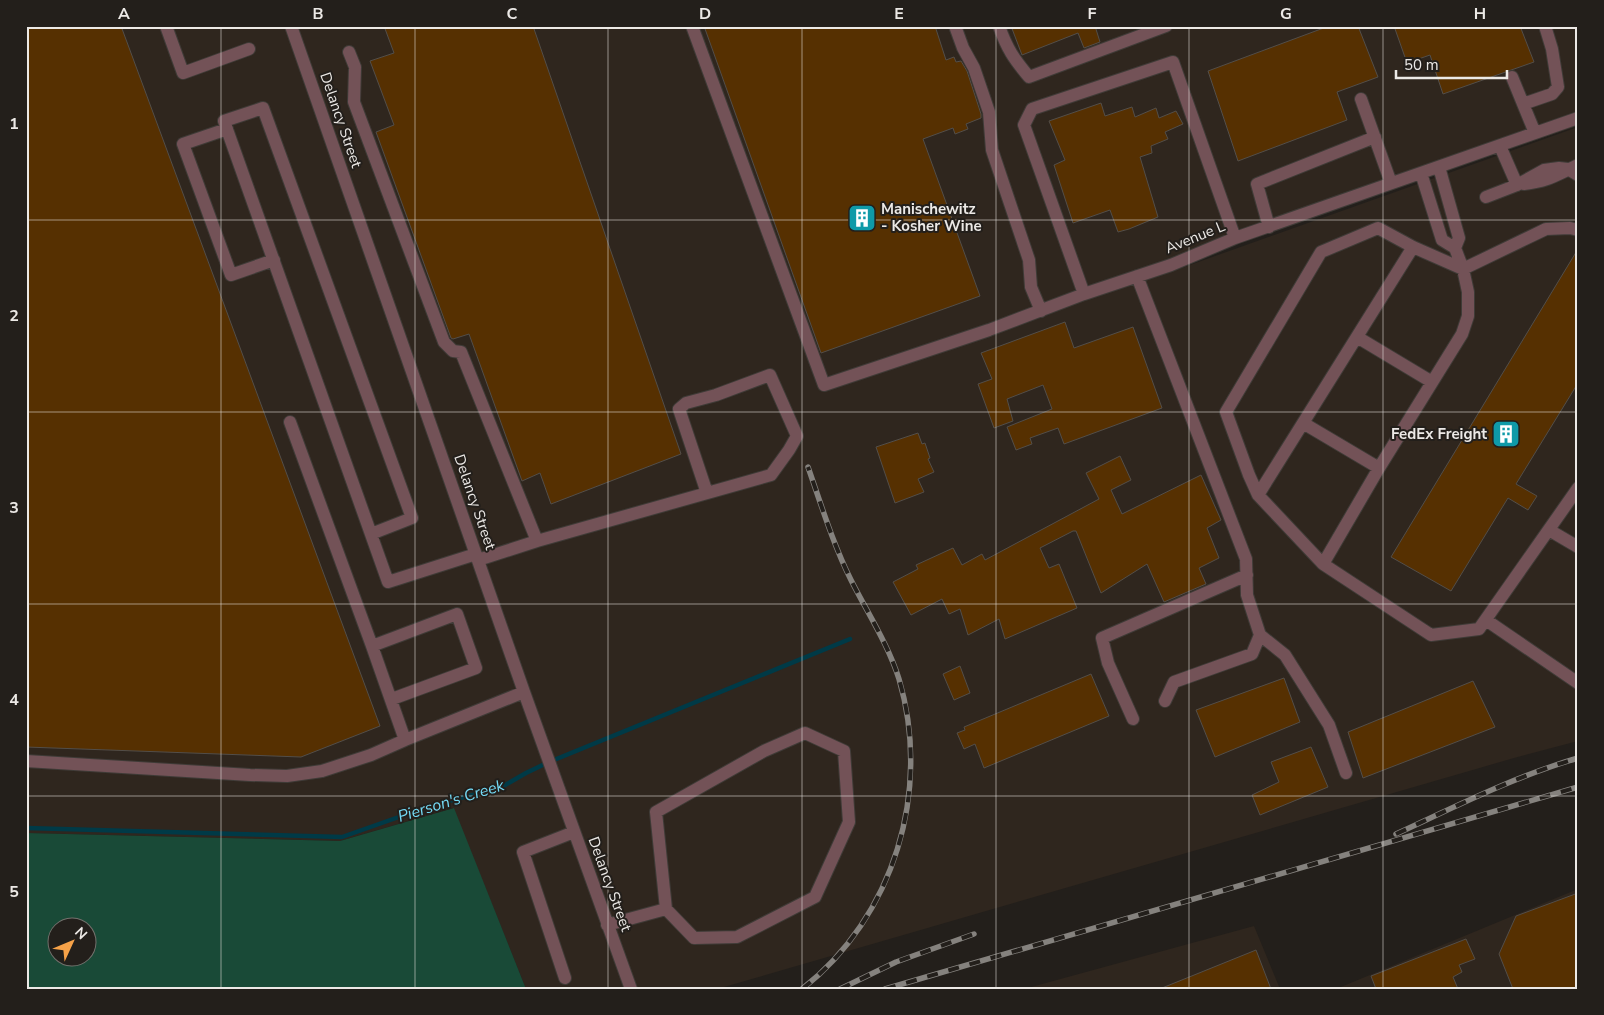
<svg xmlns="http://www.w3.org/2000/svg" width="1604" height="1015" font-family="'Nunito Sans',sans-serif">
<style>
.built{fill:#2f261e}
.green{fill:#194a37;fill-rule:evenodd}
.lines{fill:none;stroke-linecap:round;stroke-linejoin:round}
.stream{stroke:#003a47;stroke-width:4.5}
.building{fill:#563001;stroke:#534e49}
.minor-casing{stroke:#3f3b37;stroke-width:14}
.minor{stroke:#735257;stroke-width:12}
.rail-casing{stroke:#85827e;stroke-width:5.5}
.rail{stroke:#231f1b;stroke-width:4;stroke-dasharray:11;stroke-linecap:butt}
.grid{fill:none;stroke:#ece9e6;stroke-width:1;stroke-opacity:0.55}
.labels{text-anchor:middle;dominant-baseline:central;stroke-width:4;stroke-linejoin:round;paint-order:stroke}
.street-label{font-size:15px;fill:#ece9e6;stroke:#231f1b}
.poi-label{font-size:15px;font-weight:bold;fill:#ece9e6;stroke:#231f1b;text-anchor:start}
.water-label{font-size:16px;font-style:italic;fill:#74daf5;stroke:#231f1b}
.neatline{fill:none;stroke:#ece9e6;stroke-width:2}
.grid-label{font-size:16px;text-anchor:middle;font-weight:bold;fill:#ece9e6}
</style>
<rect width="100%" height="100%" fill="#231f1b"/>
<path class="built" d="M26,26H1578V126L1235,238L1159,276L1578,127V741L1514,758L717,989H526L453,808L340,841L26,833Z
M1578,889V989H1336Z
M1254,926L1280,989H1024Z"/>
<path class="green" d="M454,808L526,989H26V833L340,841ZM58,928H88V958H58Z"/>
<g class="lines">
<path class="stream" d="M26,828L342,837L433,805L500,788L526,773L549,762L850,639"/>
</g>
<path class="building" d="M26,26H121L380,726L301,757L26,747Z
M384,26H533L681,454L551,504L540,473L522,481L469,334L453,339L451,338L376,132L394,125L370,61L394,53Z
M704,26H935L946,60L954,57L956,62L961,61L967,71L981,114V118L966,124L968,129L955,134L953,128L923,139L980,296L821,353Z
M1011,26H1095L1100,42L1084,48L1078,33L1022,55Z
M1329,26H1358L1378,77L1337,92L1347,120L1238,161L1208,71Z
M1394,26H1520L1534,62L1443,94L1430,55L1407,63Z
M1101,103L1105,116L1132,107L1135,117L1156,108L1159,118L1176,111L1183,124L1165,132L1168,139L1151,146L1152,153L1140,157L1158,217L1129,229L1118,232L1110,210L1073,223L1054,165L1065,160L1049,121Z
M1578,249V383L1516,484L1537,496L1528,510L1508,498L1451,591L1391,557Z
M1065,322L1074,348L1133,327L1162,408L1064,444L1058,428L1030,438L1032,444L1016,450L1007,427L1052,409L1043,385L1007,399L1013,421L994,428L978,384L992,379L981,353Z
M918,433L922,444L925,443L930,458L928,459L934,472L918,479L924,492L895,503L876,447Z
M1120,456L1131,480L1111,490L1122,514L1201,475L1221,520L1207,528L1219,558L1199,568L1206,584L1164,602L1147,564L1101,593L1076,531H1073L1040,548L1049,568L1059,564L1077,608L1005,639L999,619L968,635L960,609L949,614L942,599L911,615L893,582L918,569L916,565L953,548L962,565L982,554L985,560L1099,499L1086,473Z
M960,666L970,693L954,700L943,674Z
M1091,674L1109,716L984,768L975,744L964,749L957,733L965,730L964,727Z
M1284,678L1300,722L1215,757L1196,710Z
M1473,681L1495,727L1363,778L1348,732Z
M1311,747L1328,787L1260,815L1252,795L1279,782L1271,762Z
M1578,893V989H1513L1499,954L1516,916Z
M1466,939L1475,959L1459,965L1462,972L1453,977L1458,989H1376L1371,976Z
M1256,950L1271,989H1162V988Z"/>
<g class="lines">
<defs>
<path id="minor" d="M166,26L183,73L249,49
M291,26L524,692L631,989
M692,26L824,385L989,330L1084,294L1171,265L1235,238L1578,118
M955,26L963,48L974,68L989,112L992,150L1029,260L1031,287L1041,311
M999,26C1007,49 1014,59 1029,77L1166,26
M349,52L355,67L354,102L444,342L453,351L461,352L537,541L771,475L789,450L797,436L770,375L716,395L686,403L679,409L707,493
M1512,77L1535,133
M1361,99L1391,183
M1523,104L1552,94L1558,87L1552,49L1545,26
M227,129L183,144L231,275L274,260
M1500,146L1517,185
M1439,167L1459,238L1455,248
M1421,173L1442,240L1455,248L1463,269L1468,292V316L1462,334L1379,468L1323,564L1431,635L1479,629L1578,488
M1524,184C1549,181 1556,175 1578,165
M1486,197L1517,185L1544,170L1559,168L1568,169L1578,175
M1269,227L1257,184L1375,137
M1413,247L1258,495L1249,475L1226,412L1321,252L1378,228L1413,247L1463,269L1546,229L1570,228L1578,230
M1137,276L1246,559L1247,595L1260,635L1252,654L1174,682L1165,701
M1084,294L1024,125L1032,109L1173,62L1235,238
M1357,337L1432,382
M290,422L372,646
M1303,423L1379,468
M1258,495L1323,564
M1549,530L1578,547
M371,534L412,518L263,108L224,121L388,582L476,554
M478,560L537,541
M1486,620L1578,683
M1260,635L1285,655L1329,725L1346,773
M392,699L476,668L457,614L372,646L405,740L524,692
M1133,719L1108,663L1102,638L1247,575
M26,761L250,775L287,776L322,771L371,755L405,740
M607,925L666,909L694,938L737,937L815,897L849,822L844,751L805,733L764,751L656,812L666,909
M565,978L523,852L574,832"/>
</defs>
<use href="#minor" class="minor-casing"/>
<use href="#minor" class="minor"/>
<defs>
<path id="rail" d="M1396,834C1457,806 1513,777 1578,758
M802,989C894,917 932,791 899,679C888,644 867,612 851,580C833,544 821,504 808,467
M840,989L896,962L974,934
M885,989L1578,787"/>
</defs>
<use href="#rail" class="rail-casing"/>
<use href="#rail" class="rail"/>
</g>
<path class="grid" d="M221,26V989M415,26V989M608,26V989M802,26V989M996,26V989M1189,26V989M1383,26V989M26,220H1578M26,412H1578M26,604H1578M26,796H1578"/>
<defs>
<symbol id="building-square" viewBox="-11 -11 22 22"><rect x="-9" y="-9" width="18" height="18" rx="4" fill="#0f9aa8" stroke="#231f1b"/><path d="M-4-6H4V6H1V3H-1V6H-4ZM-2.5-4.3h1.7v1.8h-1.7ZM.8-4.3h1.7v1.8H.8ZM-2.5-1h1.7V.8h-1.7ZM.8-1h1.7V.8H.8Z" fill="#fff"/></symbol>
</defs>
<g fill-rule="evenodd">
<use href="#building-square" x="846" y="202" width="32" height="32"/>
<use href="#building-square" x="1490" y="418" width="32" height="32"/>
</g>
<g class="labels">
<g class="street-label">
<text transform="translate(341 120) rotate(71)">Delancy Street</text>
<text transform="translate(1195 237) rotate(-22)">Avenue L</text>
<text transform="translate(475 502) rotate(71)">Delancy Street</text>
<text transform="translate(610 884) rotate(70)">Delancy Street</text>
</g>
<g class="poi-label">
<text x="881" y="209">Manischewitz<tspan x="881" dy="17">- Kosher Wine</tspan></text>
<text x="1487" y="434" text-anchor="end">FedEx Freight</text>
</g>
<g class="water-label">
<text transform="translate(451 801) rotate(-17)">Pierson's Creek</text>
</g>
</g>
<rect width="1604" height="1015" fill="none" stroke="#231f1b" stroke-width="55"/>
<g transform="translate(72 942) rotate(46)"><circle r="24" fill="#231f1b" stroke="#73706c"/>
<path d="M0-4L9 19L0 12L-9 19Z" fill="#f6a248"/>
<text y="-8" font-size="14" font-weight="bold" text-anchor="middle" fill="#ece9e6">N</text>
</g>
<path d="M1396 70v8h111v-8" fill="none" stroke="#ece9e6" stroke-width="2.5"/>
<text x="1404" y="70" font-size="15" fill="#ece9e6" stroke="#231f1b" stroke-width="4" paint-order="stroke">50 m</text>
<rect x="28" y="28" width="1548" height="960" class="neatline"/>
<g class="grid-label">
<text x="124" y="19">A</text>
<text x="318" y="19">B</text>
<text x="512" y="19">C</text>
<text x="705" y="19">D</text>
<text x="899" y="19">E</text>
<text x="1092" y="19">F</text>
<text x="1286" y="19">G</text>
<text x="1480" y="19">H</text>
<text x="14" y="129">1</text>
<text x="14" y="321">2</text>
<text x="14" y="513">3</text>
<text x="14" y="705">4</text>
<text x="14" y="897">5</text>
</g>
</svg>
